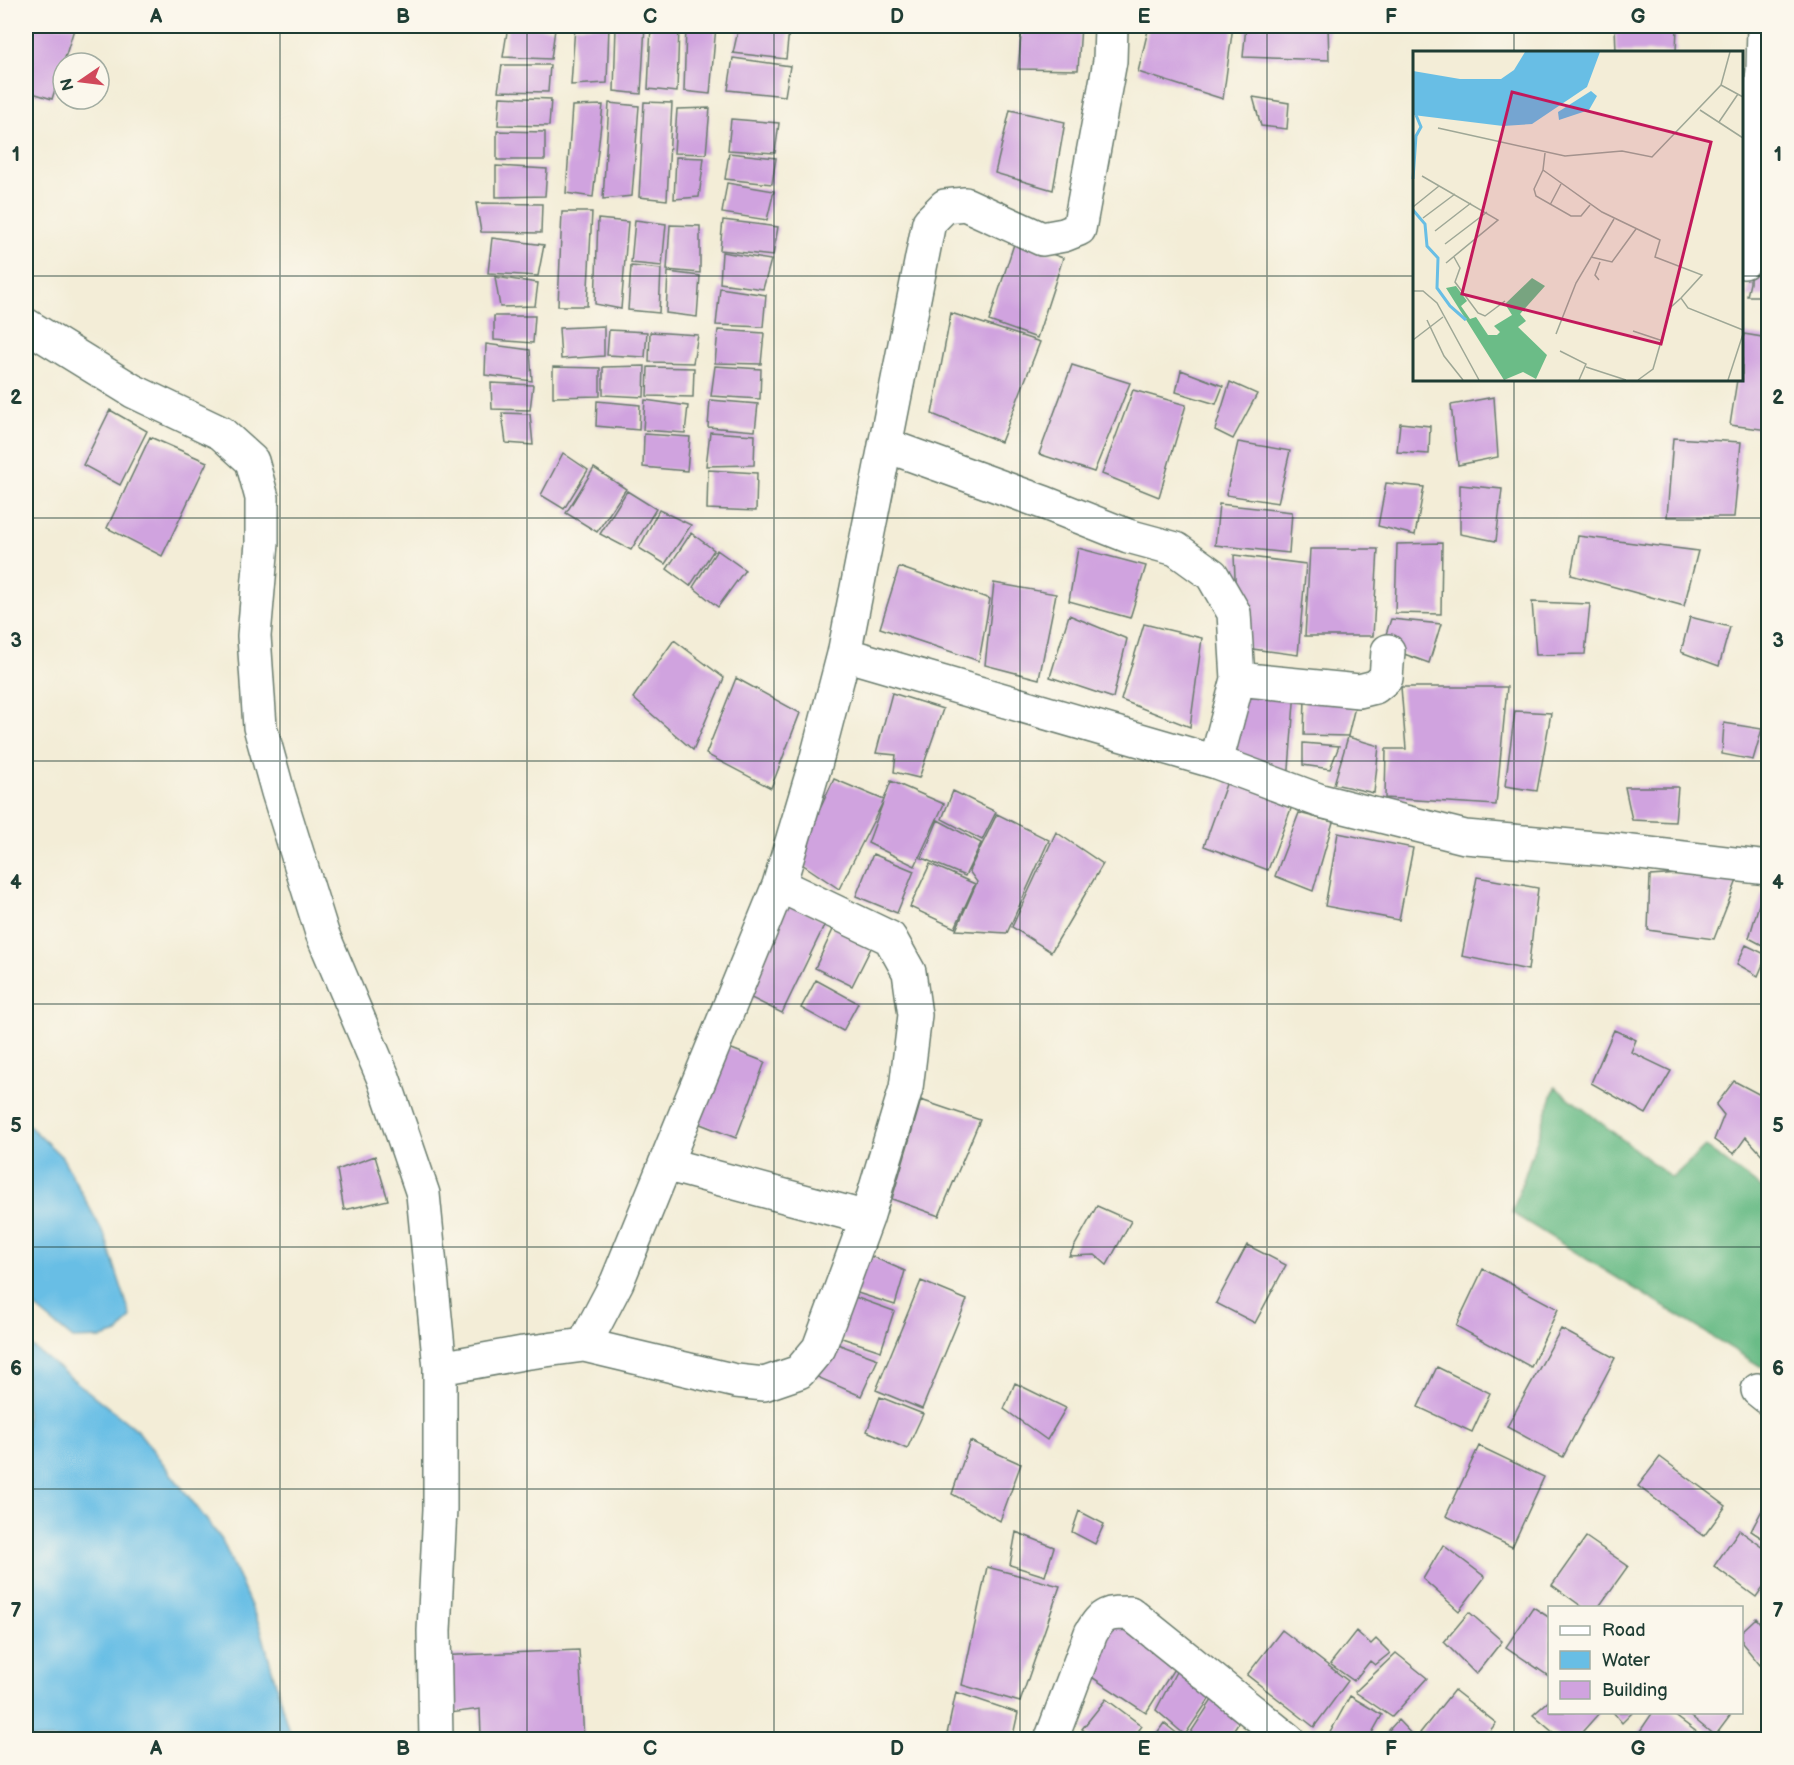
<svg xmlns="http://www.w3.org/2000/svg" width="1794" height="1765" font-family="'Balsamiq Sans',sans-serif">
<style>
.forest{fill:#6bbc87;stroke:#457c5e;stroke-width:1.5}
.water{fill:#68bee5;stroke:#447e8c;stroke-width:1.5}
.building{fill:#d0a3df}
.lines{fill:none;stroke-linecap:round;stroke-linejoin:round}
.minor-casing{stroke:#697b6d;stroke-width:36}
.minor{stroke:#fff;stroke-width:33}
.grid{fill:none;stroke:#1f3d34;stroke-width:1.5;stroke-opacity:0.55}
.inset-river{fill:none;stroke:#68bee5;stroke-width:3}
.inset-road{fill:none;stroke:#9ea796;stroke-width:1.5}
.view{fill:#c2185b;fill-opacity:0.15;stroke:#c2185b;stroke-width:3}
.inset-edge{fill:none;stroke:#1f3d34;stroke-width:3}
.neatline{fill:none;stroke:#1f3d34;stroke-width:2}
.grid-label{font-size:20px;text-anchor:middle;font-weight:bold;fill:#1f3d34}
</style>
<rect width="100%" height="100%" fill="#fbf7ec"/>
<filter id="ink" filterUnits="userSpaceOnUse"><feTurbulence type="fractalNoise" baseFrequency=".0167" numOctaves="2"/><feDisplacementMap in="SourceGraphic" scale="12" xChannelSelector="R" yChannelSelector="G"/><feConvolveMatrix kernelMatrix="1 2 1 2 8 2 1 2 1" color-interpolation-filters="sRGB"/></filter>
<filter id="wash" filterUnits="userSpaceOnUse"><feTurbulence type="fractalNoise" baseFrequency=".008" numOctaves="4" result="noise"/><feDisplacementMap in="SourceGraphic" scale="24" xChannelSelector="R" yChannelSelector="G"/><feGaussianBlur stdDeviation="1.35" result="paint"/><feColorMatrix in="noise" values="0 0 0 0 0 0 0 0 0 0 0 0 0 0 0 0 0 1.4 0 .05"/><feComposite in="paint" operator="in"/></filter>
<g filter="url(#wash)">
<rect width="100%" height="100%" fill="#f3edd7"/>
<path class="forest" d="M1555,1087L1672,1178L1705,1147L1768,1193V1371L1512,1213Z"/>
<path class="water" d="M26,1123L62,1157L105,1236L131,1317L118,1333L102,1338L73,1339L26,1300Z
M26,1342L138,1431L222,1540L261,1629L291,1739H26Z"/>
<g id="blocks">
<path class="building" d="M26,26H75L52,99L26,91Z
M508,26L555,29L551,59L503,57Z
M575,26H609L607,83L571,85Z
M616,26H645L641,94L614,91Z
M651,26H679L677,92L648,89Z
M686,26H716L710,94L684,91Z
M739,26H759L789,30L786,59L733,53Z
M1022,26H1081L1078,70L1018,69Z
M1149,26H1233L1223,99L1138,72Z
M1246,26H1328L1329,60L1243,57Z
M1615,26H1677L1676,52H1616Z
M733,58L790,66L785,96L728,90Z
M502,65H550L548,92L498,91Z
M500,97L551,99L549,126L498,125Z
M1253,97L1289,103L1287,129L1261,126Z
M644,102L672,103L667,200L639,197Z
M609,103L639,106L632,196L603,199Z
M603,105L593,197L566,193L572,106Z
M710,108L706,154L674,153L677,109Z
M1010,110L1065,122L1053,190L995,173Z
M731,119L779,123L775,153L728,150Z
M497,131L545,132V160H497Z
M729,153L776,158L772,184L725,179Z
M676,157L704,158L699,197L674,199Z
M496,166L547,169L545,196L496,197Z
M727,183L774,191L767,220L722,213Z
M476,203L542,204L541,233L481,232Z
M562,212H592L587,306H558Z
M598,219L628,222L621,309L595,304Z
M635,220L666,224L662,266L631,263Z
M723,220L778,227L773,256L720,250Z
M1751,224L1768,226V296H1747L1750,283Z
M670,225L700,226V273L667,270Z
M492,238L544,245L538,276L488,273Z
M1015,241L1063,258L1037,338L989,321Z
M722,252L771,260L763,289L720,283Z
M631,266L661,269L659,313L628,310Z
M668,272L700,276L697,317L666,313Z
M495,277L538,283L535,306L500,307Z
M720,288L766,295L763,327L716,325Z
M951,313L1040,342L1001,442L932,414Z
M494,316H535L533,343L494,340Z
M604,326V356L561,359L559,328Z
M609,330L647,332L645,357L607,355Z
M718,330L764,333L761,364L715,363Z
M650,332L698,335L693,363L649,362Z
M1744,334L1768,338V430L1730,425L1737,380H1742V350Z
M486,344L530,350L532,381L485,375Z
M1072,365L1130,383L1094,472L1039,454Z
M645,366L644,397L603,395V367Z
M715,366L761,369L760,399L711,396Z
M553,367L600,368V396L553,397Z
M648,367L694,368L693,397L647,396Z
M1181,370L1223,386L1216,404L1176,392Z
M1230,382L1257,394L1233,439L1215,430Z
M491,383L533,385L530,410L492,409Z
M1133,390L1186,405L1159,497L1102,474Z
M1494,397L1498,457L1458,465L1451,405Z
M645,400L688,406L685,433L643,430Z
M710,400L758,404L755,431L708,427Z
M597,401L640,405L639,430L596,426Z
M110,410L147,431L120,485L83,465Z
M502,413L530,414L533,445L506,443Z
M1400,423L1430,426L1429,454L1397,452Z
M710,432L755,435L754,465L706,466Z
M644,434L690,437L687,471L643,467Z
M150,437L207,462L162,556L107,528Z
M1673,438L1741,442L1734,517H1667Z
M1238,442L1290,451L1278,503L1226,495Z
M563,453L588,470L564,509L541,495Z
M594,468L626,489L597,532L566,513Z
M708,470L757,473L756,511L707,509Z
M1386,483L1424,487L1415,535L1378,526Z
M1460,485L1502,489L1496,541L1460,534Z
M627,491L656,509L631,550L600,534Z
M1219,504L1292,512L1289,553L1215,545Z
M659,510L691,525L665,564L639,548Z
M691,533L714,550L690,586L667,569Z
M1578,536L1698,551L1684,606L1571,575Z
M1442,543L1441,614L1395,613L1397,544Z
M1078,548L1146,566L1130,618L1069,601Z
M1310,549H1378L1373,636H1305Z
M717,550L745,570L718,607L693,587Z
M1234,555L1306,564L1298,655L1238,647Z
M899,567L990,599L979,661L880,628Z
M994,583L1056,594L1039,679L985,665Z
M1532,602L1590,604L1585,654L1536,655Z
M1069,615L1127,639L1113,698L1050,677Z
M1690,617L1730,627L1719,666L1681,652Z
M1391,619L1441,624L1429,663L1382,646Z
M1144,624L1202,638L1190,727L1121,700Z
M674,640L724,678L693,750L633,698Z
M736,678L800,713L771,788L706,754Z
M1401,687H1507L1496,805L1385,798L1386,749H1406Z
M1295,690L1288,782L1231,766L1236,691Z
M892,693L943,709L919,778L894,772L896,755L876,753Z
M1305,696L1357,698L1348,736L1304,735Z
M1515,711L1551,713L1537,791L1505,786Z
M1724,723L1762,729L1753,760L1722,754Z
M1348,737L1379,746L1374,793L1334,784Z
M1303,743L1339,746L1330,769L1303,765Z
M1230,773L1295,798L1268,870L1204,846Z
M834,779L884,800L839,889L796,860Z
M891,781L944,804L915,866L868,843Z
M1625,787H1678L1675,822L1632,820Z
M953,791L996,812L982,840L942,819Z
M1299,813L1333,822L1313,891L1275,876Z
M997,814L1049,840L1007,933L956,930L977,882L969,871Z
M938,820L981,843L965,876L922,858Z
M1056,832L1103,864L1051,952L1012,927Z
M1338,833L1413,848L1399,920L1325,906Z
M873,854L914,871L897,913L856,896Z
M930,864L975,884L955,928L910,907Z
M1741,870L1714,939L1648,930L1650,876Z
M1477,877L1538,888L1528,970L1462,956Z
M1762,894L1768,896V948L1749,938Z
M785,902L826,922L782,1013L741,993Z
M839,917L877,936L852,986L815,968Z
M1746,945L1767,955L1758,976L1737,964Z
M816,980L858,1003L843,1031L801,1008Z
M1614,1030L1636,1040L1631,1052L1671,1071L1646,1114L1591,1083Z
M719,1044L765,1062L736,1138L690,1120Z
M1734,1081L1768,1099V1151L1765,1158L1746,1137L1734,1154L1714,1140L1724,1115L1716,1105Z
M921,1100L980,1120L939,1216L892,1199Z
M375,1156L388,1200L344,1210L337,1170Z
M1097,1206L1131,1221L1107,1265L1095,1255L1069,1256Z
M1247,1245L1286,1265L1255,1323L1216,1303Z
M859,1251L905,1271L895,1305L845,1289Z
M1483,1269L1558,1309L1531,1367L1456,1326Z
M921,1281L967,1300L922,1409L876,1390Z
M852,1296L894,1311L881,1351L839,1337Z
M1561,1329L1615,1358L1563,1457L1507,1427Z
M832,1342L878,1359L861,1396L815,1376Z
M1437,1367L1490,1393L1472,1432L1418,1407Z
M1015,1383L1066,1408L1047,1440L1004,1409Z
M880,1397L923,1414L907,1449L867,1431Z
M970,1441L1021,1464L1000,1521L952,1494Z
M1479,1446L1544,1477L1512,1547L1446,1516Z
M1660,1457L1726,1506L1704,1536L1638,1486Z
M1768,1499V1542L1751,1531Z
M1079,1511L1104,1524L1095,1544L1072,1532Z
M1739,1530L1768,1551V1580L1756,1597L1714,1566Z
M1016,1532L1054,1547L1045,1576L1010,1565Z
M1586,1537L1628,1566L1598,1608H1584L1552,1585Z
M1443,1545L1485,1577L1459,1611L1423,1579Z
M987,1567L1060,1586L1020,1702L962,1685Z
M1533,1607L1550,1618V1677L1506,1647Z
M1469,1612L1502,1641L1476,1674L1444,1642Z
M1756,1618L1768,1633V1658L1760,1665L1742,1643V1631Z
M1115,1619L1179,1661L1146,1713L1081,1670Z
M1282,1630L1348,1681L1314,1727L1247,1675Z
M1356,1631L1371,1644L1376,1639L1390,1653L1375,1665L1370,1661L1354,1681L1330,1664Z
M579,1650L584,1740H544L481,1735L480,1709L435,1715V1656Z
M1396,1653L1427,1678L1392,1717L1355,1692Z
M1178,1668L1214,1692L1185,1735L1156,1710Z
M1454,1690L1496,1723L1483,1740H1428L1420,1733Z
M956,1692L1018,1713L1012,1740H965L947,1734Z
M1350,1696L1382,1715L1368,1740H1326Z
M1214,1697L1242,1717L1227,1740H1195L1189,1735Z
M1106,1699L1142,1726L1132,1740H1095L1082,1729Z
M1550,1700V1712H1600L1575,1740H1562L1533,1715Z
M1613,1712H1633L1622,1723Z
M1653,1712H1670L1698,1733L1693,1740H1634Z
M1686,1712H1733L1715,1736Z
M1398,1720L1417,1740H1380Z
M1164,1723L1185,1740H1152Z"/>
</g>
</g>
<g filter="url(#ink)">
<use href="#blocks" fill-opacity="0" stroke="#697b6d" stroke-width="1.5"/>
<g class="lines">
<defs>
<path id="minor" d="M1744,262L1763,70L1764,26
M26,325L133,391L221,433L252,461L262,498V543L254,636L260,727L278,792L322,933L383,1077L423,1194L440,1368V1509L434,1631L436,1740
M885,445L1045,503L1128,536L1176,549L1212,575L1234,613L1238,679L1216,762
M844,654L1216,762L1321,801L1465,837L1606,849L1768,868
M1238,679L1359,691L1375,687L1386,678L1388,651
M665,1164L867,1218
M584,1345L736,1381L764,1384L799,1372L819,1348L867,1218L906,1088L915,1015L909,972L890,938L779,885
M440,1368L523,1353L584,1345L617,1282L779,885L815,765L844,654L929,222L945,206L965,204L1042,239L1064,235L1079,229L1110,61L1111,26
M1758,1390L1768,1398
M1051,1740L1091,1633C1103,1613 1107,1613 1130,1613L1288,1740"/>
</defs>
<use href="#minor" class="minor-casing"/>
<use href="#minor" class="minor"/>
</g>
</g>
<path class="grid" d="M280,26V1740M527,26V1740M774,26V1740M1020,26V1740M1267,26V1740M1514,26V52M26,276H1414M1742,276H1768M1514,380V1740M26,518H1768M26,761H1768M26,1004H1768M26,1247H1768M26,1489H1768"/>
<g transform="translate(1413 51)">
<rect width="330" height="330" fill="#f3edd7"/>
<path d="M119,227L132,235L107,263L113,270L105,276L134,304L123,328L110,321L91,329L33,237L43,235L54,250L48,255L57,268L63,266L75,284H84L87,281L81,275L99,264L92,253Z" fill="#6bbc87"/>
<path d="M112,1H187L174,36L119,73L90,75L0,64V20L47,28H88L101,19ZM178,40L184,45L176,59L146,69L145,61Z" fill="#68bee5"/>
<path class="inset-river" d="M0,128L3,85L8,76L3,64M0,159L12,173L14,195L25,207L24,237L37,255L53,269"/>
<path class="inset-road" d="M308,34L330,46M287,59L330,87M306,71L325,43M25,77L152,105L209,100L239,106L308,34L317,1M132,102L130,119L137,124L189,161L247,189L242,206L289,224L268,247M130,119L121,138L123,145L158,165H168L177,154M9,125L85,169L33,212M137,154L148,133M0,156L26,135M10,167L42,143M22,180L58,152M32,193L74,161M41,206L47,217L42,231L65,262L72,265L92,250M178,206L199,211L223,178M186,229L182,224L187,211M0,240H10L24,252L66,329M14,269L31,305L50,329M220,280L250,290M143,283L163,232L201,168M0,289L30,266M147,300L173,313L166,329M173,316L213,329M225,329L240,318L258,256L268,247L275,257L330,279M315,329L330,283"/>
<path class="view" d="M99,41L298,91L248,293L49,243Z"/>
<rect width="330" height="330" class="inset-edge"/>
</g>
<rect width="1794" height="1765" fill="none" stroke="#fbf7ec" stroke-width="66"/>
<rect x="1548" y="1606" width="195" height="108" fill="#fbf7ec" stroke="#a3ada2" stroke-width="1.5"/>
<rect x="1560" y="1626" width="30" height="9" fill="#ffffff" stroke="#a3ada2" stroke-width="1.5"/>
<text x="1602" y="1636" font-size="18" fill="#1f3d34">Road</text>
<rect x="1560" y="1651" width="30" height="18" fill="#68bee5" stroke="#a3ada2" stroke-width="1.5"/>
<text x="1602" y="1666" font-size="18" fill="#1f3d34">Water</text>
<rect x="1560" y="1681" width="30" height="18" fill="#d0a3df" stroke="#a3ada2" stroke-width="1.5"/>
<text x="1602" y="1696" font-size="18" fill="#1f3d34">Building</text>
<g transform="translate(81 81) rotate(256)"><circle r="28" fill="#fbf7ec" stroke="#a3ada2" stroke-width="1.5"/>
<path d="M0-4.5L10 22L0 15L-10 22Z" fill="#d1495b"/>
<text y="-9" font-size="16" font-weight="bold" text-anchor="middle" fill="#1f3d34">N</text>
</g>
<rect x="33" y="33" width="1728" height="1699" class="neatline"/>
<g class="grid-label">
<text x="156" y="23">A</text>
<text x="403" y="23">B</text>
<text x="650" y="23">C</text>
<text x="897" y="23">D</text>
<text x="1144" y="23">E</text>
<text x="1391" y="23">F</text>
<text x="1638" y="23">G</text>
<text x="16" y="161">1</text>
<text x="1778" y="161">1</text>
<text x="16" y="404">2</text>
<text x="1778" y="404">2</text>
<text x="16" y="647">3</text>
<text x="1778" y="647">3</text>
<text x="16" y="889">4</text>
<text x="1778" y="889">4</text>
<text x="16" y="1132">5</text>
<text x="1778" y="1132">5</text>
<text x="16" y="1375">6</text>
<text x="1778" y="1375">6</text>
<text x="16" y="1617">7</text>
<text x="1778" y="1617">7</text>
<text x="156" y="1755">A</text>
<text x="403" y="1755">B</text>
<text x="650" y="1755">C</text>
<text x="897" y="1755">D</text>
<text x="1144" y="1755">E</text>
<text x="1391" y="1755">F</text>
<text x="1638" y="1755">G</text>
</g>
</svg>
